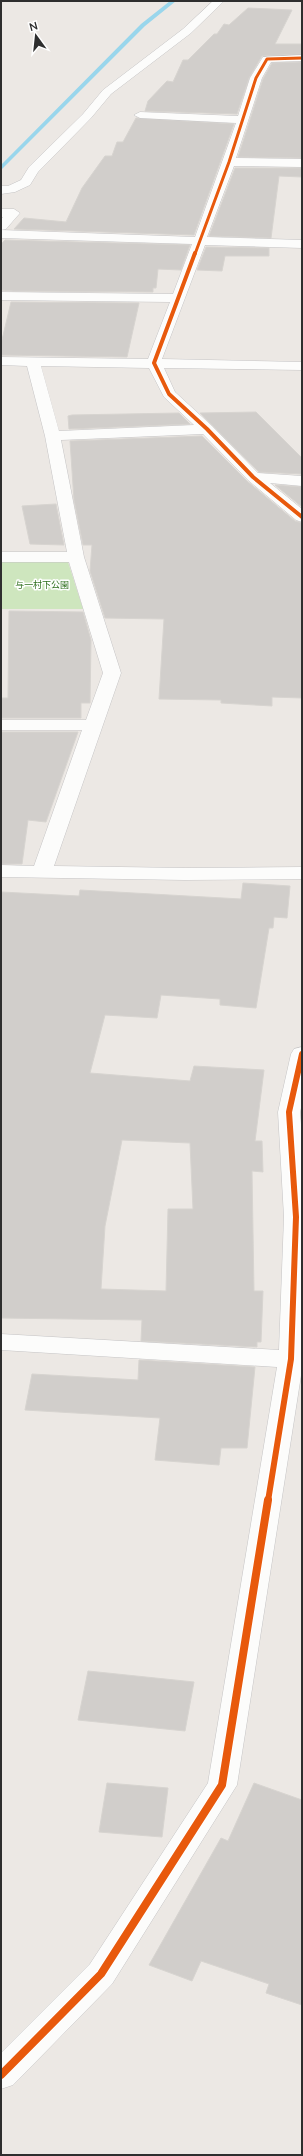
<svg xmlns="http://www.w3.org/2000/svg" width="303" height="2156" font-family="'Nunito Sans','Noto Sans JP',sans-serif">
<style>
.green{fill:#cee6be}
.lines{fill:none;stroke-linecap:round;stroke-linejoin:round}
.stream{fill:#99d6ec;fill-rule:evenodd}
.building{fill:#d1cecb;stroke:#d7d4d0;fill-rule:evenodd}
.street-casing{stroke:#c5c4c5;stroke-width:1}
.street{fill:#fcfcfb;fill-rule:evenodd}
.cycleway-far3-casing{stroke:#fff;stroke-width:4.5}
.cycleway-far2-casing{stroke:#fff;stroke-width:5.5}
.cycleway-far1-casing{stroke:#fff;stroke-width:9}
.cycleway-casing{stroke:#fff;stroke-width:10}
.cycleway-far3{stroke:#e8590c;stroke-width:3}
.cycleway-far2{stroke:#e8590c;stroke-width:4}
.cycleway-far1{stroke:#e8590c;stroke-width:6}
.cycleway{stroke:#e8590c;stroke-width:8}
.labels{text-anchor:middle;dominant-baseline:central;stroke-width:3;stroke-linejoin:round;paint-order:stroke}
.far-park-label{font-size:9px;fill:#2c6e1b;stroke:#fff}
</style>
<rect width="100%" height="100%" fill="#ece8e4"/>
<path class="green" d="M1,562H68L83,609H1Z"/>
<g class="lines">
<path class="stream" d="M170,1H176L145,26L1,170V165L141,24Z"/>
</g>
<path class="building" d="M248,8L292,10L275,44H302V54L262,56L249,78L237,114L145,111L148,101L167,81L173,82L183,60H188L214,34H217L224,24L229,25Z
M302,62V158L238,157L263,79L272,63Z
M136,118L234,124L194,235L14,229L24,218L66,222L82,188L105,156H112L117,142H123Z
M235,168H302V177L279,176L271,238L209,236Z
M5,240L190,245L181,270L158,269L156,288H153V292L13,291L1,290V244Z
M206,247L269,248V256H225L222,271L197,270Z
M11,302L139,303L127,357L1,355V344Z
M256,412L302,458V474L259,472L200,413Z
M179,413L190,424L69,429L68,416L72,415Z
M202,436L247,481L295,521L302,523V698L272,697V706L221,703V700L159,699L164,619L105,618L90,571L92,545H83L74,500L70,441Z
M275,485L302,487V507Z
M56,504L64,545L30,544L22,506Z
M9,611L83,612L91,640L90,703H81V718H1V698H8Z
M1,732H78L46,822L28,820L22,864H1Z
M243,883L290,886L287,918L274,917L273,928H269L256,1008L220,1005V999L161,995L157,1018L105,1015L90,1073L190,1081L194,1066L264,1070L255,1141H262L263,1172L252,1171L254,1291H263L261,1342H257V1347L141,1341L142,1320L1,1318V892L79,896L80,890L241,899ZM122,1140L190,1143L193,1209H168L166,1291L101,1289L105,1226Z
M139,1360L255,1367L247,1448H221L219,1465L155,1460L160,1418L25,1410L32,1374L138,1380Z
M88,1671L194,1682L185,1731L78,1720Z
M107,1783L168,1788L162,1837L99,1832Z
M254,1783L302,1800V2005L266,1993L269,1984L201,1961L192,1981L149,1965L221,1838L228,1841Z"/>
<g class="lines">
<defs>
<path id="street" d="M213,1H224L191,33L111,94L91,118L38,172L30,185L15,192L1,194V186H8L21,180L29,167L83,114L103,90L183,29Z
M302,55V61L271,62L262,78L236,158L302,159V167L234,166L207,237L302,240V248L205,245L162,359L302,362V370L164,368L175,392L212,426L258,473L302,476V486L270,483L302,509V522L296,520L248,480L203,434L61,440L84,557L121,673L54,866L185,868L302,867V879L185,880L1,877V865L34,866L82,730H1V720H86L103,673L69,562H1V552H67L45,436L27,366L1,365V357L148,359L170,302L1,300V292L173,294L192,244L1,238V230L195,237L236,123L140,118L134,115L140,112L238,116L250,78L263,57ZM41,366L149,368L164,397L194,425L59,431Z
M1,209H14L20,213L6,229L1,230V219L3,217H1Z
M302,1047V1104L300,1112L302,1137V1369L237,1785L112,1984L13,2085L1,2089V2053L90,1964L208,1783L277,1367L1,1350V1334L279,1350L284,1217L278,1112L291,1054L294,1049Z"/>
</defs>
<use href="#street" class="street-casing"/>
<use href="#street" class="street"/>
<defs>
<path id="cycleway-far3" d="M195,254L229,162L256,78L267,59L302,58"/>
<path id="cycleway-far2" d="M195,253L154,363L169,394L207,429L253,477L302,517"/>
<path id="cycleway-far1" d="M268,1501L291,1359L296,1217L289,1112L302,1054"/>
<path id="cycleway" d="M1,2075L101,1974L222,1785L268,1500"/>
</defs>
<use href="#cycleway-far3" class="cycleway-far3-casing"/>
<use href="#cycleway-far2" class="cycleway-far2-casing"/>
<use href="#cycleway-far1" class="cycleway-far1-casing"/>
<use href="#cycleway" class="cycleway-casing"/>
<use href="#cycleway-far3" class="cycleway-far3"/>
<use href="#cycleway-far2" class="cycleway-far2"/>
<use href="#cycleway-far1" class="cycleway-far1"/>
<use href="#cycleway" class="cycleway"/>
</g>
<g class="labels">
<g class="far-park-label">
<text x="42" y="585">与一村下公園</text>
</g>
</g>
<rect width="303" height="2156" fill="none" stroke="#2e2e2e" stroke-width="4"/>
<g transform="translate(36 36) rotate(345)" stroke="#ffffff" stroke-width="3" paint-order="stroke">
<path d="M0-3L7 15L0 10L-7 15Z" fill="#2e2e2e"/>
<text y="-6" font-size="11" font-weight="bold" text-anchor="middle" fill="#2e2e2e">N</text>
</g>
</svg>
